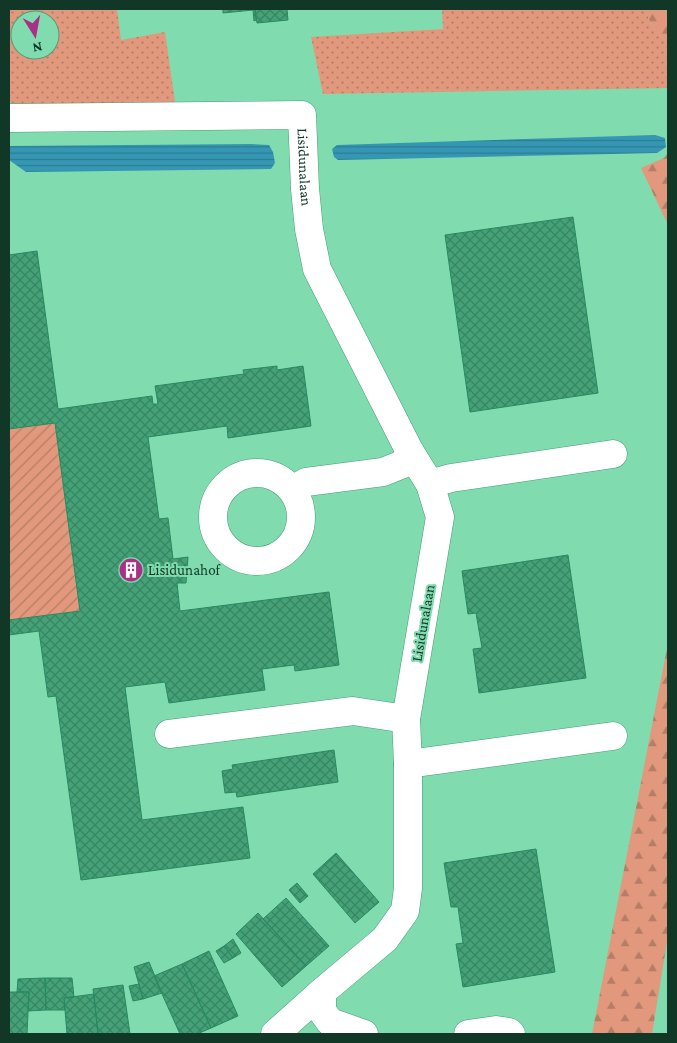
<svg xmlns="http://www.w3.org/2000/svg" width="677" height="1043" font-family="'Crimson Pro',serif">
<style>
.grass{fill:url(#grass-dots);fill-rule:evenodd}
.forest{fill:url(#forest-firs)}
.garden{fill:url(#garden-furrows)}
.water{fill:url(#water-rules)}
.building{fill:url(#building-cross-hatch);stroke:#278961}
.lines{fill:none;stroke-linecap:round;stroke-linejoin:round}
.minor-casing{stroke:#419f75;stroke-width:29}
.minor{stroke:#fff;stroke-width:28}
.labels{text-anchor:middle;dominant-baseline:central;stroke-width:4;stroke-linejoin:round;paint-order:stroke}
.street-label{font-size:15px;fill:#113827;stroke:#80dcaf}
.poi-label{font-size:15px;fill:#113827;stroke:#80dcaf;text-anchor:start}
</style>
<defs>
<pattern id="grass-dots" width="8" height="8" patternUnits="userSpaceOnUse" patternTransform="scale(1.25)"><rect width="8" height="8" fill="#e1987c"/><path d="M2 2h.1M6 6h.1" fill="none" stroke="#b57d66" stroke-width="1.8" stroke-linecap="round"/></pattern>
<pattern id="forest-firs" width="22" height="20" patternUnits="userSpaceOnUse" patternTransform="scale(1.25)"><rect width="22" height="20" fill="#e1987c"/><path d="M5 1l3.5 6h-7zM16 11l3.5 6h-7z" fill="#b57d66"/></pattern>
<pattern id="garden-furrows" width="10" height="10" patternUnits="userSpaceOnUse" patternTransform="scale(1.25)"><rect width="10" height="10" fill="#e1987c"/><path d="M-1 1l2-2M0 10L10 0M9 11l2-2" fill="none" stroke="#b57d66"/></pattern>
<pattern id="water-rules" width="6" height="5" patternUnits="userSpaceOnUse" patternTransform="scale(1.25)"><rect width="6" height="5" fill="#3597b4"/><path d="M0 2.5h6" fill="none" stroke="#2b7c92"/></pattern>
<pattern id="building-cross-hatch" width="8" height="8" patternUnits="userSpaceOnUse" patternTransform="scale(1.25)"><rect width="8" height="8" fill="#45a278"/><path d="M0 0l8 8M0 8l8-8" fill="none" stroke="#388562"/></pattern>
</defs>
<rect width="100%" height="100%" fill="#80dcaf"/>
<path class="grass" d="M9,9H117L121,40L165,32L176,109L26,112L9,101ZM20,20H50V50H20Z
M442,9H645L651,24L668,44V88L323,94L311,37L443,29Z"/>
<path class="forest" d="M645,9H668V44L651,24Z
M668,153V225L641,168L664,158Z
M668,643V936L652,1034H592Z"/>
<path class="garden" d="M55,423L80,611L9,620V429Z"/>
<path class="water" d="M655,135L665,138L666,147L657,153L338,160L334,157L332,149L337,145Z
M251,144L269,145L273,152L275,163L271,169L26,172L9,160V146Z"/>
<path class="building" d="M223,9H255L256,20L254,21L253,10L223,13Z
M255,9H287L288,20L257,23Z
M573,217L598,393L470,412L445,235Z
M37,251L58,409L152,396L153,404H158L155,386L244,374L243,370L277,366V370L303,366L311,426L228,438L227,426L148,437L159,519L168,518L173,559L188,557L186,583H177L180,611L329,592L339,665L295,671L294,665L262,669L265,690L169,703L165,682L125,687L142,820L243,807L250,858L81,880L56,696L48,697L39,631L9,635V620L80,611L55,423L9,429V255Z
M568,555L586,678L479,693L473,649L482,648L476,613L468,614L462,571Z
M334,750L338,782L237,797L236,792L225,793L222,771L233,769L232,765Z
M536,849L555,972L463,987L456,944L463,943L458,907H451L444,863Z
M336,853L379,902L355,923L313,874Z
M297,883L308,896L300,903L289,890Z
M286,898L329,946L306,966L263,919Z
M258,913L306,966L282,987L236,934Z
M233,939L241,953L233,958L224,946Z
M224,946L233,958L224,963L216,951Z
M209,951L238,1016L211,1028L182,964Z
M149,962L162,993L143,999L134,967Z
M182,964L211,1028L197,1034H180L154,976Z
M45,978H72L74,997L64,998L65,1010H46Z
M45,978L46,1010L28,1011L29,992H17L18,979Z
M139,984L143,999L133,1001L129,986Z
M123,985L130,1034H98L93,989Z
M9,992H29L27,1034H9Z
M94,994L98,1034H67L64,998Z"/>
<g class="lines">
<defs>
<g id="minor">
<path id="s1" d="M9,118L302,115L305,189L309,229L317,269L410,452L430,484L440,517L406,719L408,764V888L405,911L385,939L322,992L275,1034"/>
<circle cx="257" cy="517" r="44"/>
<path d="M430,484L451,478L613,454"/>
<path d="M293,490L306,482L383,472L403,464L410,452"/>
<path d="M169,734L353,711L406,719"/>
<path d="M408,764L613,736"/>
<path d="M322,992V1011L330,1022L364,1034"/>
<path d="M468,1034L496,1030L509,1032L511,1034"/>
</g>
</defs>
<use href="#minor" class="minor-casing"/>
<use href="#minor" class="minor"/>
</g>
<defs>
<symbol id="building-disc" viewBox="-11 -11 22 22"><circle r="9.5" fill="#a93086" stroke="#80dcaf"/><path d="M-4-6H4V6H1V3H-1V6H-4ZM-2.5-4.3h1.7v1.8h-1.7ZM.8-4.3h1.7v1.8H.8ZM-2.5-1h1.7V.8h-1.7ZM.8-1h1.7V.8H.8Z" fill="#fff"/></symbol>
</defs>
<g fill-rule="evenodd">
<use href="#building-disc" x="117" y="556" width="28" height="28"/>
</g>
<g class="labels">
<g class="street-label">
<text stroke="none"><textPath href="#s1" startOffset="345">Lisidunalaan</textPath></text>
<text transform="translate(423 623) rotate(-80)">Lisidunalaan</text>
</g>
<g class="poi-label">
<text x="148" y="570">Lisidunahof</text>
</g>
</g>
<rect width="677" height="1043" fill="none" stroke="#113827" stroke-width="20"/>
<g transform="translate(35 35) rotate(169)"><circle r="24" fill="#80dcaf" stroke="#549a79"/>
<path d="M0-4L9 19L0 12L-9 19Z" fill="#a93086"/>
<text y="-8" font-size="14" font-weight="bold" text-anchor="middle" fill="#113827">N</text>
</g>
</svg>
